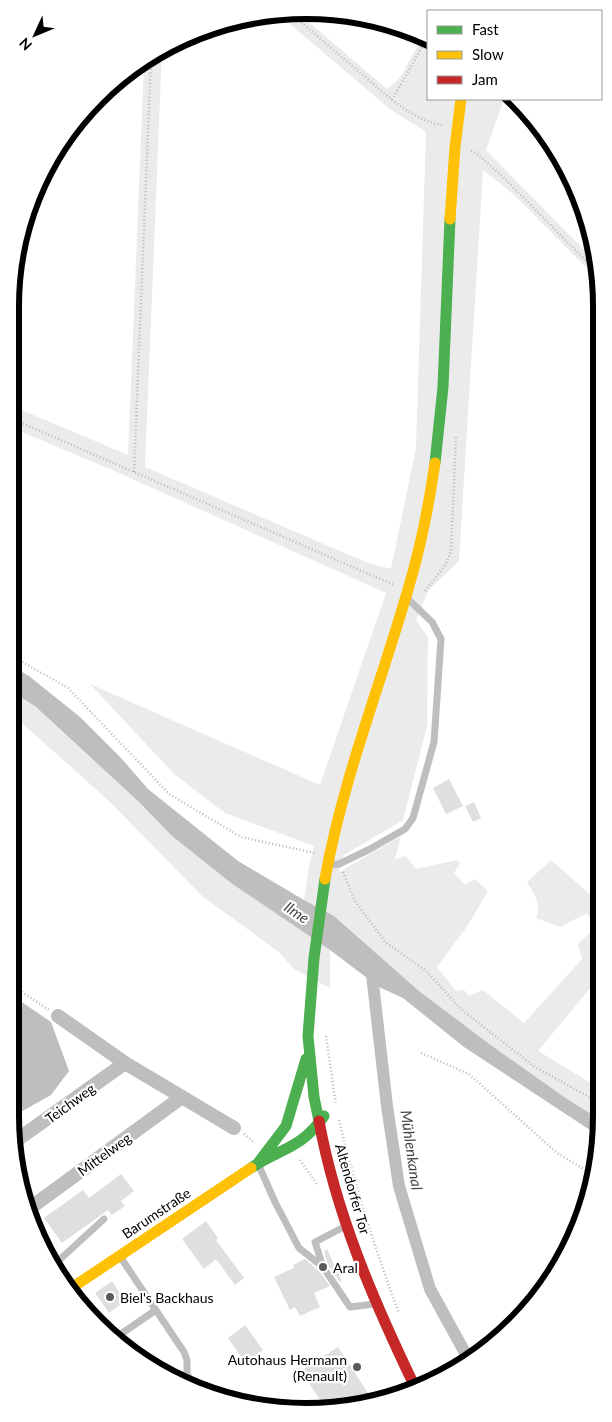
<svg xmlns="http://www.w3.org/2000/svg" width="612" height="1422" font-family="Lato,sans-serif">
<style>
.green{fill:#ebebeb}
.water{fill:#bebebe}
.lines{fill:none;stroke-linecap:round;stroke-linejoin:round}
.canal{stroke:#bebebe;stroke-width:12}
.building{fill:#dfdfdf}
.path{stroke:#b9b9b9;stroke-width:2.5;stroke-dasharray:1 2.5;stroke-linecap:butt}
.lane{stroke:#bebebe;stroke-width:7}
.street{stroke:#bebebe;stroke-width:14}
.fast{stroke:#4caf50;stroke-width:11}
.slow{stroke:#ffc107;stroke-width:11}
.jam{stroke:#c62828;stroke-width:11}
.poi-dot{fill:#595959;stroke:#fff;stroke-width:2}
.labels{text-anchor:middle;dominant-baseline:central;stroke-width:4.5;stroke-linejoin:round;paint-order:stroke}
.street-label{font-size:14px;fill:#000;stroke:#fff}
.poi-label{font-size:14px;fill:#000;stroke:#fff;text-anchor:start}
.water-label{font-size:15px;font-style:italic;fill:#434343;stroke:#fff}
.rim{fill:none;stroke:#000;stroke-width:6}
</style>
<rect width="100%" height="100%" fill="#fff"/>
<path class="green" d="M287,11L297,12L387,89L400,78L423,36L428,39V99H504L486,150L598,264L599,280L513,194L483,170L459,561L428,591L416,620L428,637L427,726L403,820L344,855L339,872L401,836L395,859L406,856L416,869L457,860L460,863L454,873L465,885L475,879L488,891L468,925L437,967L456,991L464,990L469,996L483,990L524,1023L582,959L578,944L595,928L587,913L560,927L536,918C542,902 534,895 527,882L551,860L593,897L601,910L602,974L538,1051L591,1083L602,1076L601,1120L567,1099L492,1046L419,991L334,916L304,900L309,867L314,846L225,813L174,774L90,684L320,785L386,593L119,473L10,427V405L128,455L144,65L162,50L145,467L368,563L391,569L416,448L426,132L391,110L277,13Z
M10,691L35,706L140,803L172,836L231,883L330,950V988L294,969L279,952L203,897L110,802L23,724L10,716Z"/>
<path class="water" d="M10,665L29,676L80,717L122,759L148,789L238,861L304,900L334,916L419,991L492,1046L567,1099L601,1120L599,1136L464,1047L403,998L379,987L330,950L231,883L172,836L140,803L35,706L10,691Z
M10,994L51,1022L69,1071L51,1095L10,1118Z"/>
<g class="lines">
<path class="canal" d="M371,966L387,1106L399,1186L430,1289L469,1360"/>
</g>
<path class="building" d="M449,779L463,806L446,814L433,788Z
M474,802L481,818L473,822L465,806Z
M121,1174L134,1191L121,1201L125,1206L112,1215L108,1210L62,1243L44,1218L83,1190L89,1198Z
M206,1221L218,1238L216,1240L244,1278L235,1285L216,1259L204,1269L182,1239Z
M327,1249L342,1281L340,1282L328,1265L324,1251Z
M305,1259L319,1271L330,1286L314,1293L320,1307L300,1316L295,1307L290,1310L274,1277L294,1268L293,1265Z
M112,1281L125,1301L109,1313L95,1293Z
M245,1325L263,1350L245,1362L228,1338Z
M338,1347L370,1396L354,1406H324L301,1371Z"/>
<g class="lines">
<path class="path" d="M288,11L392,100C407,111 423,122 442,125
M392,100L427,38
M471,151L476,153L502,176L599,274
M10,418L394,585
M134,472L151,59
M425,591L446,564L451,551L456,437
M10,655L68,688L169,794L241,837L315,853
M343,872L355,901L385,942L426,971L462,1010L535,1067L602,1104
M10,984L49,1010
M326,1036L336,1105
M421,1053L469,1074L557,1153L592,1174
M339,1120C355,1186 375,1249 399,1313
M244,1134L255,1143
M300,1160L317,1184"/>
<path class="lane" d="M330,865L339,864L370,849L405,829L413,818L434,742L441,639L432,622L408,599
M259,1166L275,1202L299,1248L323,1267
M344,1227L315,1242L323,1267L350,1307L375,1304
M121,1258L184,1352L187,1360V1374L193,1386
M56,1263L104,1219
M118,1336L156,1310"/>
<path class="street" d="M58,1016L125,1063L234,1128
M14,1142L125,1063
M26,1211L182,1097"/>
<path class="fast" d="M435,463L443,387L450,219
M319,1121L314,1097L308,1036L314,958L325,879
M258,1163L286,1126L306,1059
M251,1168C281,1148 301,1149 324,1116"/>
<path class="slow" d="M450,219L455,147L461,99
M325,879C343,778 381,684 409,586C421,546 429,504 435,463
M70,1289L251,1168"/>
<path class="jam" d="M319,1121C336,1214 374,1302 415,1387"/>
</g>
<g class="poi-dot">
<circle cx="323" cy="1267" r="5"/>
<circle cx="110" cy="1297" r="5"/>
<circle cx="357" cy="1367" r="5"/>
</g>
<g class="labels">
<g class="street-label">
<text transform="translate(70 1103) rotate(-36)">Teichweg</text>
<text transform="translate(104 1154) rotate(-36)">Mittelweg</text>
<text transform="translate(353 1189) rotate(74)">Altendorfer Tor</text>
<text transform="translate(156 1213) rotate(-34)">Barumstraße</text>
</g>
<g class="poi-label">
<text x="333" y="1267">Aral</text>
<text x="120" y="1297">Biel's Backhaus</text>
<text x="347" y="1359" text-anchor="end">Autohaus Hermann<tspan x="347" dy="16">(Renault)</tspan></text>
</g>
<g class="water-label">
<text transform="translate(297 912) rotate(34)">Ilme</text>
<text transform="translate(412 1150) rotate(82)">Mühlenkanal</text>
</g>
</g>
<path d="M0 0H612V1422H0ZM306 19H306A287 287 0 0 1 593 306V1116A287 287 0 0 1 306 1403H306A287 287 0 0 1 19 1116V306A287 287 0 0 1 306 19Z" fill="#fff" fill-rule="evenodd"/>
<path class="rim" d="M306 19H306A287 287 0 0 1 593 306V1116A287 287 0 0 1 306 1403H306A287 287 0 0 1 19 1116V306A287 287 0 0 1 306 19Z"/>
<rect x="427" y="10" width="175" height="90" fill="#ffffff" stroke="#999999"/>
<rect x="437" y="26" width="25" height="8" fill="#4caf50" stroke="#999999"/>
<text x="472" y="35" font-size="15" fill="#000000">Fast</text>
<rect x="437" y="51" width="25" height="8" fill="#ffc107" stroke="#999999"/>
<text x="472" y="60" font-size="15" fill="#000000">Slow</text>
<rect x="437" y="76" width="25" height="8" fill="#c62828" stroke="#999999"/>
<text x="472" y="85" font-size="15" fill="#000000">Jam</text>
<g transform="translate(35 35) rotate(226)" stroke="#ffffff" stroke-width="4" paint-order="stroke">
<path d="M0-4L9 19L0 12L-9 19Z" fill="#000000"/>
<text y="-8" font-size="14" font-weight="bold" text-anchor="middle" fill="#000000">N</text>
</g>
</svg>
